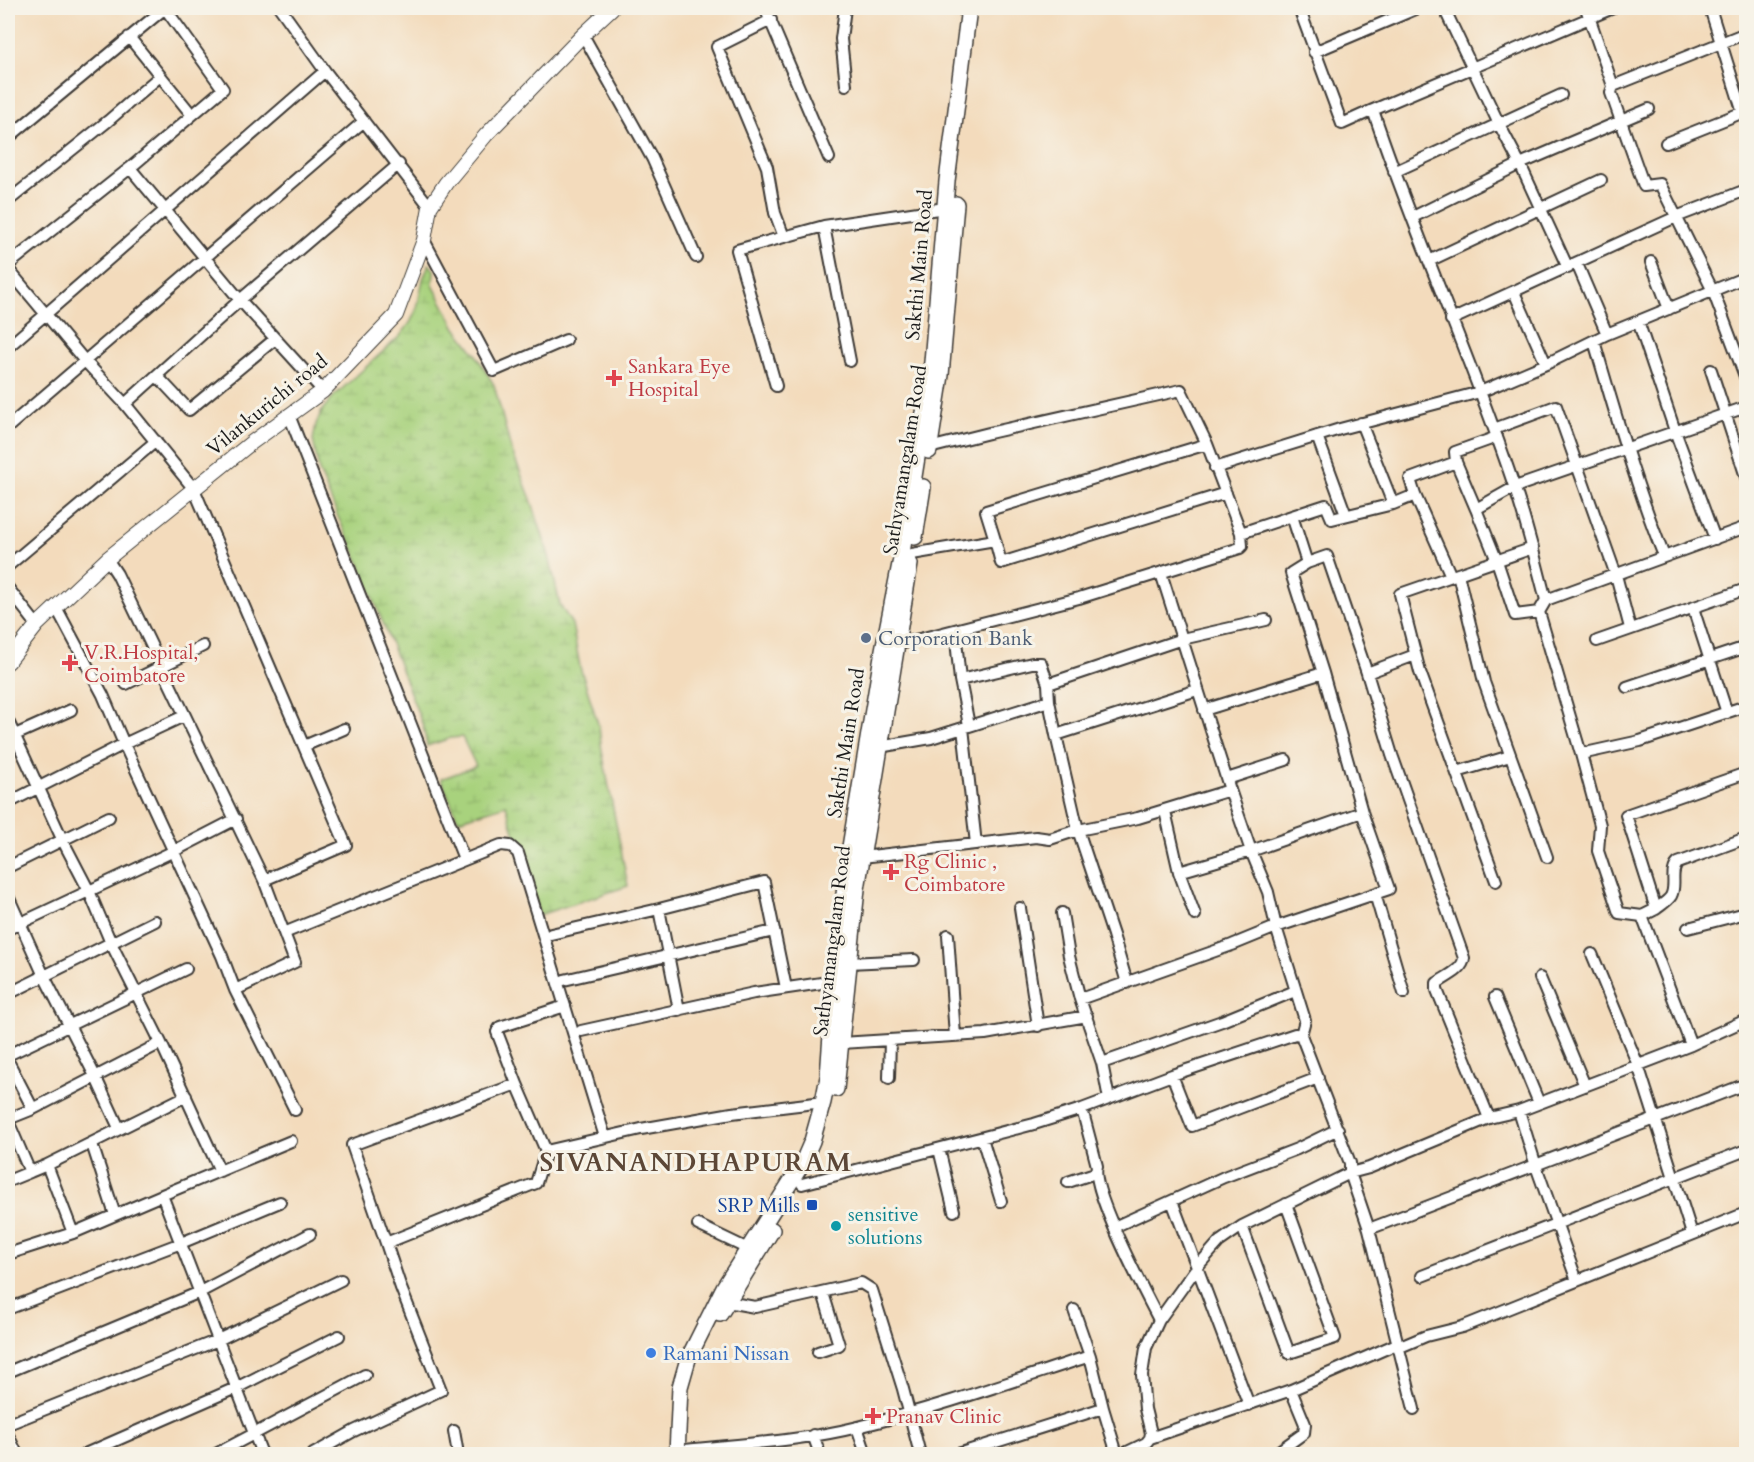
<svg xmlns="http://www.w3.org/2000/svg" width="1754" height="1462" font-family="Cardo,serif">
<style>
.wetland{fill:url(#wetland-marsh);stroke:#62774c;stroke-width:1.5}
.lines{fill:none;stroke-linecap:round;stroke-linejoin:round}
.minor-casing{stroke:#3c3934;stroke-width:14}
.major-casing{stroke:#3c3934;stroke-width:16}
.highway-casing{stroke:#3c3934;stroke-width:18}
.minor{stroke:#fff;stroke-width:10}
.major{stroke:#fff;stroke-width:14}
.highway{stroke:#fff;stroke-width:15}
.health-dot{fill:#e0444e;stroke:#f7f3e8;stroke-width:2}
.service-dot{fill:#5c6f8a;stroke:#f7f3e8;stroke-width:2}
.transit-dot{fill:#1a4fb4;stroke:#f7f3e8;stroke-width:2}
.culture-dot{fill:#0f9aa8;stroke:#f7f3e8;stroke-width:2}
.shop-dot{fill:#3f7fe0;stroke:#f7f3e8;stroke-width:2}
.labels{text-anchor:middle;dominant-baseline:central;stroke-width:6;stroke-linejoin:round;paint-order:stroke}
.street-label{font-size:20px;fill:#1c1c1c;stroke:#f7f3e8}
.health-label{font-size:20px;fill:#be3a42;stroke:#f7f3e8;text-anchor:start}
.service-label{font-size:20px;fill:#4e5e75;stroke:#f7f3e8;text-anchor:start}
.transit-label{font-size:20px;fill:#164399;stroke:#f7f3e8;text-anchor:end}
.culture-label{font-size:20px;fill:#0d838f;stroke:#f7f3e8;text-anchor:start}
.shop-label{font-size:20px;fill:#366cbe;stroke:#f7f3e8;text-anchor:start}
.district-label{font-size:26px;font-weight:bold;letter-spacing:1.5px;fill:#5c4737;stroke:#f7f3e8}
</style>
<defs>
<pattern id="wetland-marsh" width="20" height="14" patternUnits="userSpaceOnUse" patternTransform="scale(1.5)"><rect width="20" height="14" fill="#a8d27d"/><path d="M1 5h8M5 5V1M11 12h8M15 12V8" fill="none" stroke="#90b46b"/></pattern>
</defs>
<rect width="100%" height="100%" fill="#f7f3e8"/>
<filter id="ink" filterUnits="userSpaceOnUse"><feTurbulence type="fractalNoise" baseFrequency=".0167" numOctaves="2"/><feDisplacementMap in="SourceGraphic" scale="12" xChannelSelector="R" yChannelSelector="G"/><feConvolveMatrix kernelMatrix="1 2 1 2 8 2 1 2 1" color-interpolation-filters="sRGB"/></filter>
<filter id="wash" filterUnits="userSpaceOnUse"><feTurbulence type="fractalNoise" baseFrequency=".008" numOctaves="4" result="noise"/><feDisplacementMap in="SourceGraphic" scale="24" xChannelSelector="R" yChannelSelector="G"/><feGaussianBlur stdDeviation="1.35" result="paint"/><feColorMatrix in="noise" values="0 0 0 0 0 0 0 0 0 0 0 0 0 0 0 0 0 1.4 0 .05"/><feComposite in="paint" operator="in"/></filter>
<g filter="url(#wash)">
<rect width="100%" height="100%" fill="#f3dbbc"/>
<path class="wetland" d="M429,264L434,270L433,285L448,313L456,328L475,353L494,385L511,449L531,499L549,556L560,605L572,624L580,667L599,727L602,751L628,886L539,915L506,805L458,820L441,779L476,766L462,737L451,738L427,746L423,726L358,559L338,517L319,471L313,440L316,424L323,409L333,397L400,336L410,323L417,308L423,279Z"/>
</g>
<g filter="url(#ink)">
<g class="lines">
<defs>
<path id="minor" d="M280,8L325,71L430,207
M765,8L829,158
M845,8L841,39L846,85
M1299,8L1342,124L1373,110C1415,237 1472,359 1514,486C1527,524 1536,562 1546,600L1539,612L1581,754L1600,825L1598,851L1619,913L1642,916L1691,1045
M1444,8L1499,124L1520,164L1568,268
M1586,8L1613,86L1746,33
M1710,8L1743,113
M771,20L717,47L767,167L775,213L784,237
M583,35L652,158L696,257
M129,37L192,115
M1314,52L1418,8
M1613,86L1611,93L1644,186L1660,184L1713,291L1746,379
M1373,110L1613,8
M8,138L165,8
M1666,143L1746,111
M130,168L240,300L323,391
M1394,172L1561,95
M8,201L108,121L160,76
M1413,217L1520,164L1649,109
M824,226L850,361
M424,240L494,371L566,340
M1429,261L1601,180
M1651,262L1669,309
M1577,264L1607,334
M8,265L130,168L223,89L165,8
M8,269L84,360L125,404L194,489L346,845L264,880
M1514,292L1546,364
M1451,320L1676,217L1746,190
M1638,321L1675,431L1715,539
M1594,341C1615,413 1636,486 1664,556
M8,347L325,71
M1711,370L1746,477
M157,376L189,410L275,339
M776,386L737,250L824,226L945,208
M125,404L240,300L399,164
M289,415L464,859
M1361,423L1393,504
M8,427L364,121
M1494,429L1556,406L1616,575L1630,628
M1317,436L1346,515
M929,448L989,433L1181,390L1207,444L1241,533L1292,516L1307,563L1291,573L1323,673L1362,812L1389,889L1276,927L1232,945L1080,999L1102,1063L1109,1099
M1456,462L1455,452L1497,437
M1215,468L1340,429L1480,392L1546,364L1607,334L1746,277
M1415,495L1451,576
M1476,509L1497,561L1515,615L1539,612
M1292,516L1326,505L1332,519L1393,504L1415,495L1410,479L1456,462L1476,509L1515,487L1746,407
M995,540L1001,563L1226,493
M912,554L995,540L986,511L1207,444
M1307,563L1327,556L1367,673L1392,755L1464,958C1463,970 1447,976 1437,983V990L1489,1118
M8,566L156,441
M1161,573L1230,790L1251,851L1268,892L1276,927L1305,1020L1301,1035
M1458,574L1484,682L1547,857
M8,588L37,625
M1546,600L1746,527
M56,607L103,695L124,744L222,956L235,990L295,962L264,880L117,574L107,559
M1693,608L1727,713
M955,630L960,680L969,725
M1597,641L1746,589
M896,645L1079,598L1240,548L1242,546L1241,533
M1367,673L1415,655
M960,680L1032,663H1041L1048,684
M126,684L203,646
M1627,687L1746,647
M1049,701L1056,735
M1204,710L1323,673
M8,721L63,841L89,891L111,943L161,1043L220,1171
M963,728L976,844
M15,735L71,710
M304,746L344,729
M879,747L931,738L1049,701L1048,684L1182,639L1266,620
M1581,754L1640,741L1746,706
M1457,772L1510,756
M1227,779L1286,760
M8,803L124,744L184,716
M1165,811L1179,872L1195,915
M862,857L1036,837L1050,839L1078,830L1138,818L1230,790
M8,867L109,817
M1179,872L1251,851L1362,812
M1496,881L1420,672L1400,594L1533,548
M1375,894L1404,993
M8,896L44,976L96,1078L119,1128
M1020,908L1038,1026
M659,909L679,1010
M1656,909C1661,905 1668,901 1671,896C1677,885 1669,872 1678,863L1746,838
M1062,913L1069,956L1080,999
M1642,916L1656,909L1626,815L1746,773
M1688,928L1746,913
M8,929L174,851L236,819
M284,933L501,845L510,846L518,853L605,1137
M551,934L659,909L764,882L786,988
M948,935L955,1036
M1592,954L1638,1065L1692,1234
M848,963L914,960
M1540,978L1585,1086
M564,980L774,931
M1127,983L1113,935L1078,830L1056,735L1197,690
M235,990L295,1110
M8,994L155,921
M1495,997L1539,1103
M581,1031L754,993L835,981
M841,1043L985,1034L1087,1016
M8,1055L186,969
M8,1061L33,1109L8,1119
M1102,1063L1222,1021L1295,991
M1172,1075L1192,1126L1318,1078
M889,1078L890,1040
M517,1084L497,1032L500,1027L565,1006
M33,1109L161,1043
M1082,1109L1097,1166C1090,1189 1146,1295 1159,1320
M1519,1111L1536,1166L1577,1281
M8,1121L30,1172L47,1165L73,1233L162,1195L262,1454
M982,1138L1001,1201
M92,1144L115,1215
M939,1149L954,1211
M47,1165L186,1096
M8,1181L30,1172
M1068,1182L1095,1173
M802,1184L1034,1124L1082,1109L1172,1075L1295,1034L1301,1035L1350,1163V1173L1369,1229L1414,1409
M162,1195L291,1141
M1172,1201L1249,1405
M698,1225L748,1249
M1242,1226L1289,1353L1335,1338L1286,1204
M1114,1227L1224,1177L1297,1149L1338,1129
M1369,1229L1746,1084
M386,1243L352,1145L517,1084L546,1151
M8,1254L73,1233
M1422,1276L1746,1150
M727,1302L755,1307L861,1283L872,1290L903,1389L920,1454
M10,1308L181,1243L280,1202
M1074,1310L1090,1356
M1400,1347L1426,1336L1462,1327L1746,1213
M818,1352L839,1345L823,1293
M8,1372L200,1292L310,1234
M1103,1408L1117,1454
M8,1424L218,1340L341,1280
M857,1427L866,1454
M454,1431L458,1454
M8,1435L17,1454
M813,1435L820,1454
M1150,1438L1291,1390
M685,1450C742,1444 802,1441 858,1427C936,1408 1013,1381 1090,1356L1103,1408L958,1454
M385,1453L386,1454
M85,1454L238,1387L339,1336
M216,1454L365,1375
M313,1454L354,1431L441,1390L401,1288L386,1243L536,1183L546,1151L641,1129L732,1113L823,1102
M1123,1454L1146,1443L1150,1438L1151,1433L1145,1409L1142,1375L1146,1348L1159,1320L1197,1267L1219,1242L1242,1226L1350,1173L1369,1168L1489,1118L1519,1111L1691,1045L1746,1020
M1278,1454L1279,1451L1304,1433L1305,1424L1291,1390L1399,1343"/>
<path id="major" d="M8,662L37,625L107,559L251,443L323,391L396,315L424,240L430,207L446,183L486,135L583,35L612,8"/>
<path id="highway" d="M929,451L941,375L956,204
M915,537L923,487
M836,1089L857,889L910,564
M720,1314L772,1230
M677,1454L680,1387L688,1359L724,1287L802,1164L812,1141L823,1102L828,1077L836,965L848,859L883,650L901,559L932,362L947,181L969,8"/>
</defs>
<use href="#minor" class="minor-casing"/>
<use href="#major" class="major-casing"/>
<use href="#highway" class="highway-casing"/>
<use href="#minor" class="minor"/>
<use href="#major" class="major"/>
<use href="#highway" class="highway"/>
</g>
</g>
<g class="health-dot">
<path d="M611 369h6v6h6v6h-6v6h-6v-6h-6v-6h6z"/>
<path d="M67 654h6v6h6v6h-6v6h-6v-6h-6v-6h6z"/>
<path d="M888 863h6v6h6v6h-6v6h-6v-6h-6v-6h6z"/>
<path d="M870 1407h6v6h6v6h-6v6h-6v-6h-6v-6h6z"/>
</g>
<circle class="service-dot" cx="866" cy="638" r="6"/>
<rect class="transit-dot" x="806" y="1199" width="12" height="12" rx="3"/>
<circle class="culture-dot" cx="836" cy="1226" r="6"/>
<circle class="shop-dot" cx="651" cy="1353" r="6"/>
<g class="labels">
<g class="street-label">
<text transform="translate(919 265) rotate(-85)">Sakthi Main Road</text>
<text transform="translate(267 405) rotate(-39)">Vilankurichi road</text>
<text transform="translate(905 460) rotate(-81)">Sathyamangalam Road</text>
<text transform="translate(846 743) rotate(-81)">Sakthi Main Road</text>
<text transform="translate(832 941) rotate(-83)">Sathyamangalam Road</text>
</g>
<g class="health-label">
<text x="628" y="366">Sankara Eye<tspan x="628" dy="23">Hospital</tspan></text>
<text x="84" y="652">V.R.Hospital,<tspan x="84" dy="23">Coimbatore</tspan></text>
<text x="904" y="861">Rg Clinic ,<tspan x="904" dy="23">Coimbatore</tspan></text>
<text x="886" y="1416">Pranav Clinic</text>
</g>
<g class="service-label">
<text x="878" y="638">Corporation Bank</text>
</g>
<g class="transit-label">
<text x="800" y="1205">SRP Mills</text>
</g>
<g class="culture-label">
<text x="848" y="1214">sensitive<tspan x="848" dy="23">solutions</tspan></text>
</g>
<g class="shop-label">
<text x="663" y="1353">Ramani Nissan</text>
</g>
<g class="district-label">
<text x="696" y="1162">SIVANANDHAPURAM</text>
</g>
</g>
<rect width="1754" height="1462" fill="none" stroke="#f7f3e8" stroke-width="30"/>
</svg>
